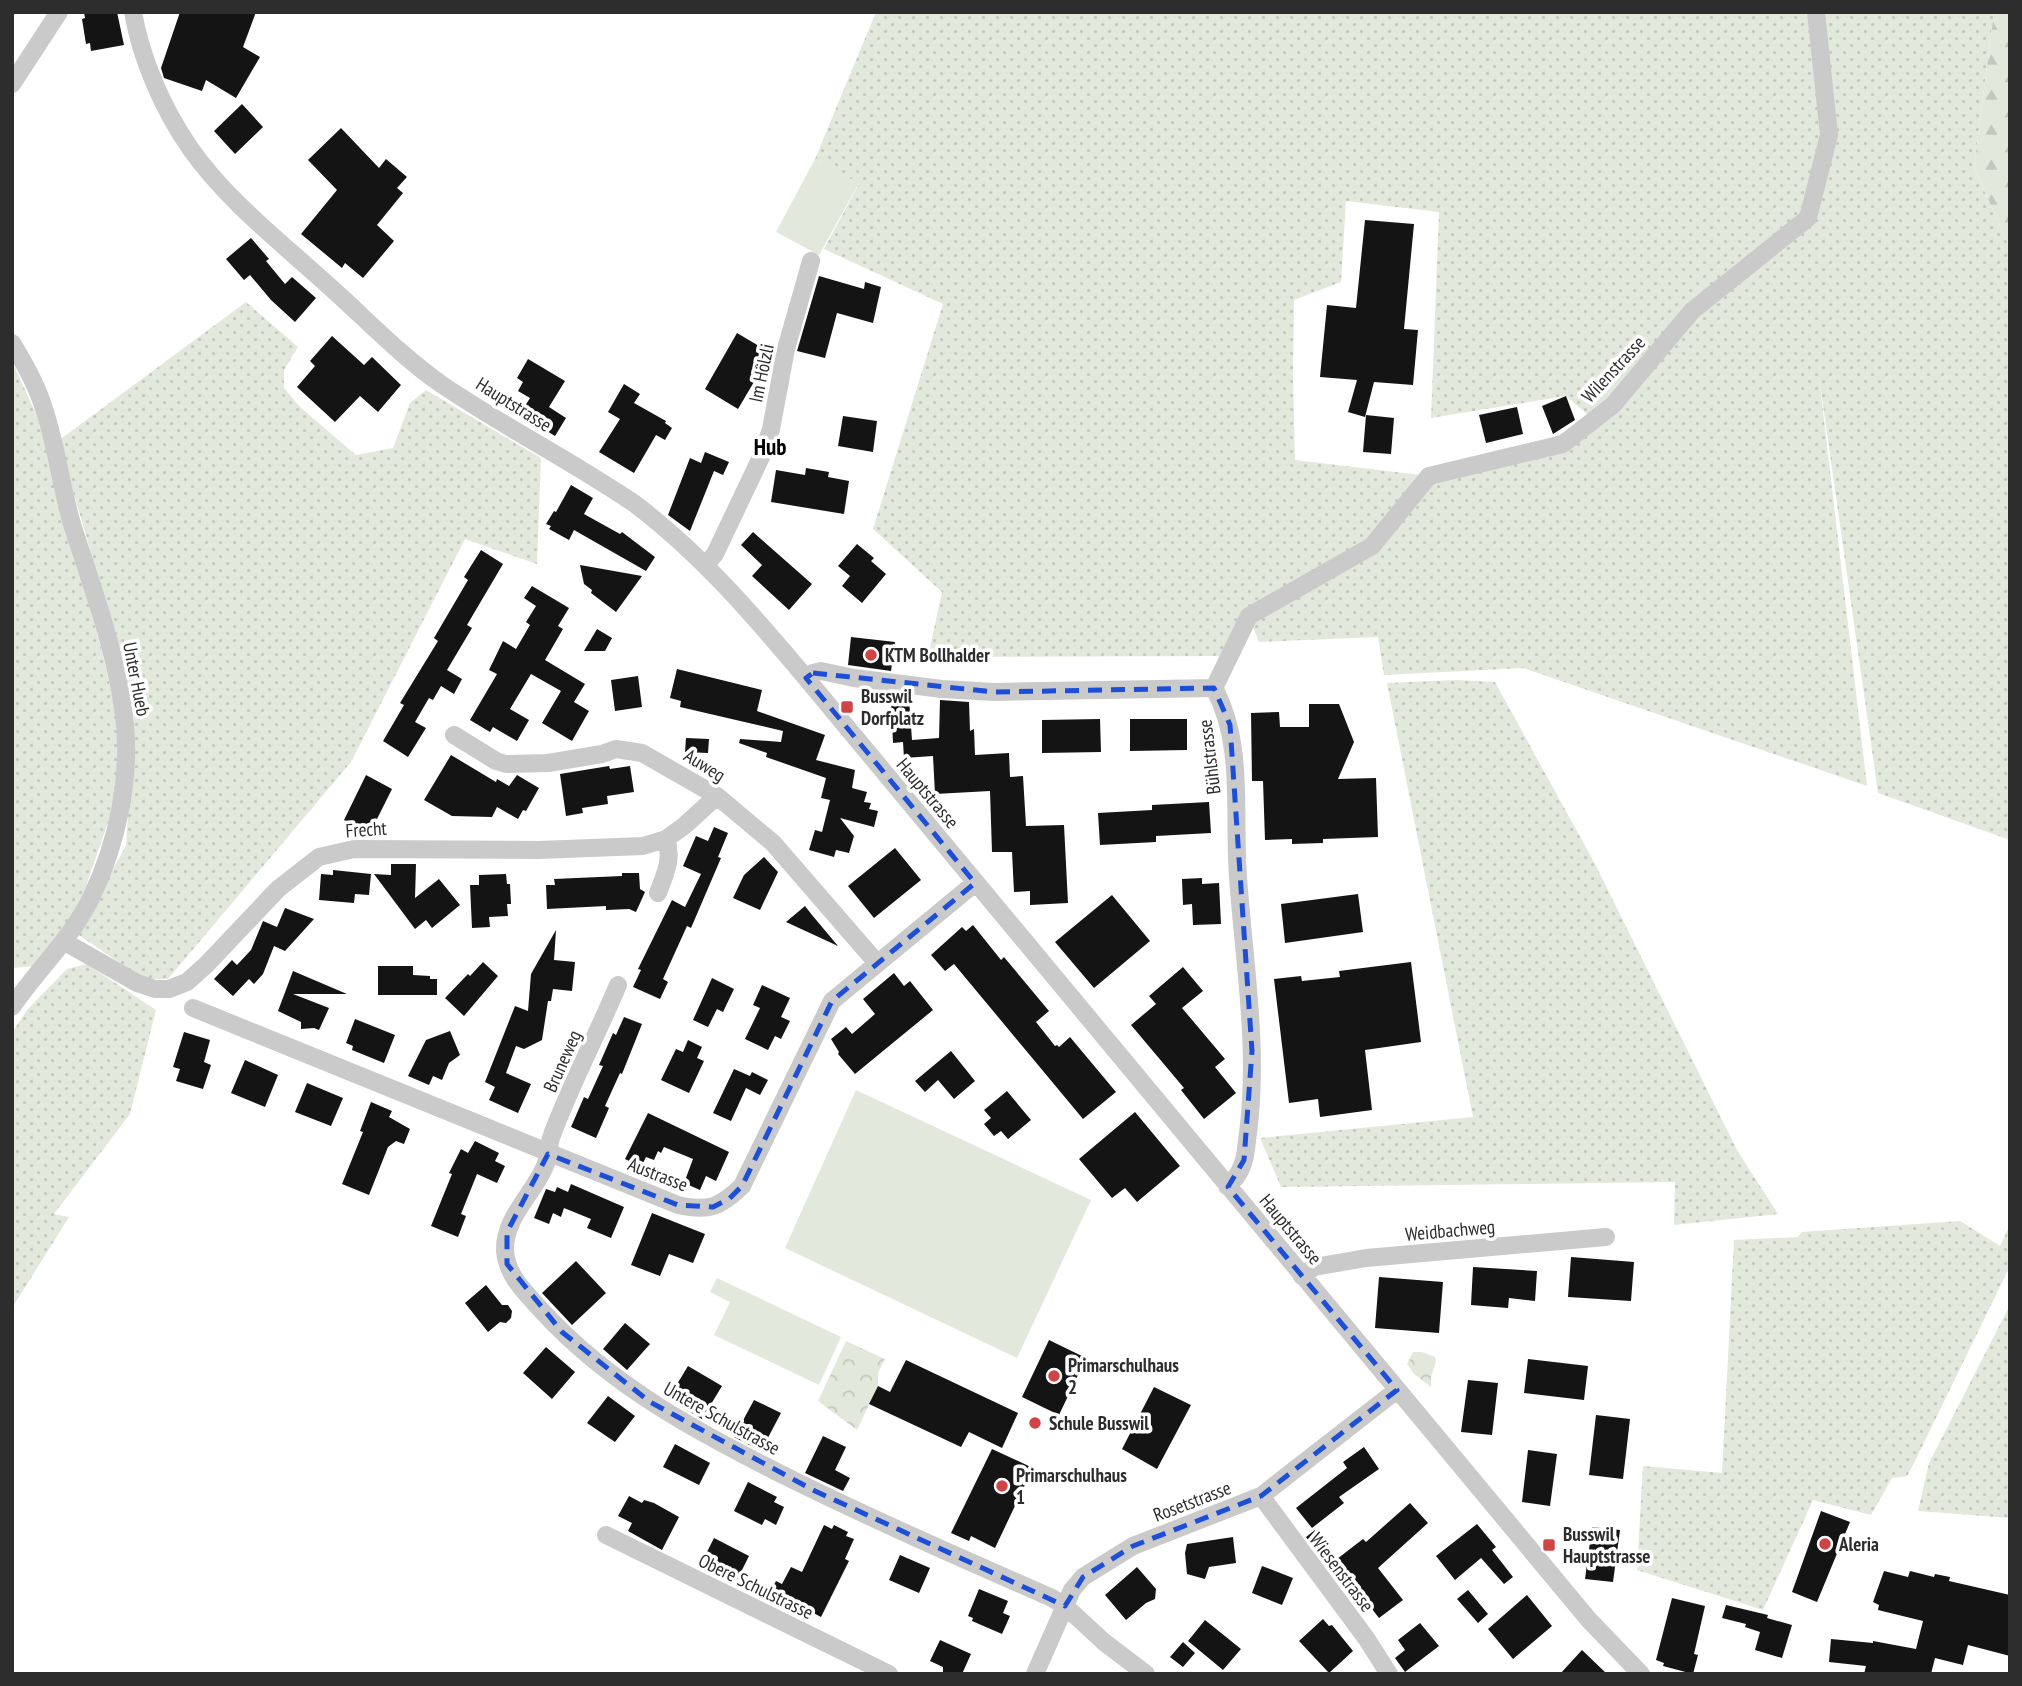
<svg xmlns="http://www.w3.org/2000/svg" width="2022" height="1686" font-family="'PT Sans Narrow',sans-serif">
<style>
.grass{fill:url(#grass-dots);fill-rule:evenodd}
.forest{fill:url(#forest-firs)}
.park{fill:url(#park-crowns)}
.pitch{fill:#e2e9dc}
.building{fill:#141414}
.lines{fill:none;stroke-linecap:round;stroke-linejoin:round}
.minor{stroke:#cacaca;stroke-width:18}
.marked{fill:none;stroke:#1d4ed8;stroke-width:5;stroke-dasharray:14 9;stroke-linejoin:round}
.poi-dot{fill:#cf4546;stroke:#fff;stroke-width:2.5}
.labels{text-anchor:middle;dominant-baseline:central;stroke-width:7;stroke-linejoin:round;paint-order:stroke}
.street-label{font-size:19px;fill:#2d2d2d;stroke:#fff}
.poi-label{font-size:19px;font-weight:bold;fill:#2d2d2d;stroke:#fff;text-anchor:start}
.quarter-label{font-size:23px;font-weight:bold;fill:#000;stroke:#fff}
</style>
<defs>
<pattern id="grass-dots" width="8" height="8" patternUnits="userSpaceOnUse" patternTransform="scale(1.75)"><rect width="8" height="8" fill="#e2e9dc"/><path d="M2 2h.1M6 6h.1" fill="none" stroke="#c2c8bd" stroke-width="1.8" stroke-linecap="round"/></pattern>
<pattern id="forest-firs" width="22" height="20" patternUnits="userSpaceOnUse" patternTransform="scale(1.75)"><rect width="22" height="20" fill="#e2e9dc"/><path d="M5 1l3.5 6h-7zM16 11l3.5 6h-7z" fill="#c2c8bd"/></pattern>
<pattern id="park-crowns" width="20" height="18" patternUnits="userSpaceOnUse" patternTransform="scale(1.75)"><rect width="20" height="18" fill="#e2e9dc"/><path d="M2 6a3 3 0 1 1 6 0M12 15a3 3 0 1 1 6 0" fill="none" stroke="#c2c8bd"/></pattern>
</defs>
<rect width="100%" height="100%" fill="#fff"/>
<path class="grass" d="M876,12H1994L1974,167L2010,249V840L1878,793L1819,377L1867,786L1523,668L1384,675L1378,637L1259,642L1249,617L1228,656L928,657L942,592L873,529L943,304L824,249L859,184L815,159ZM1346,201L1439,212L1431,418L1566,396L1594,420L1498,460L1429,476L1295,460L1293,376L1294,300L1341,282Z
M246,302L298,347L284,370V388L300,407L356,455L393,448L410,403L426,390L541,458L537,564L465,539L351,762L168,979H143L76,933L126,846L134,718L86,535L58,441Z
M12,361L37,416L103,655L119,726L118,793L76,915L35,966L12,968Z
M1456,680L1495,682L1595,864L1737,1150L1778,1214L1674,1225L1675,1182L1281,1187L1260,1138L1473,1117L1387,683Z
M87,964L156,1010L130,1114L54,1214L69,1217L12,1308V1033L27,1010L67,969Z
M1960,1221L2000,1246L2010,1225V1266L1914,1463L1907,1476L1892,1478L1871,1515L1813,1500L1763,1610L1637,1570L1643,1466L1722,1473L1734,1240L1798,1237L1802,1232Z
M2010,1305V1518L1918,1511L1929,1463Z"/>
<path class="forest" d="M1994,12H2010V249L1974,167Z"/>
<path class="park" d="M846,1341L885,1359L878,1373V1386L857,1430L818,1401Z
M1413,1352H1422L1435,1357L1436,1361L1431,1377V1387L1414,1374L1407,1364Z"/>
<path class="pitch" d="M815,159L859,183L819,255L776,232Z
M856,1090L1091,1200L1017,1358L785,1248Z
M717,1278L841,1337L819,1385L714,1335L730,1302L710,1292Z"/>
<path class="building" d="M84,12H117L124,45L91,51L90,43L86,44L82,19L85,18Z
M180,12H256L243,47L260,57L236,98L206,80L202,91L164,78L161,68Z
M242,104L263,127L235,154L214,131Z
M341,128L379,168L386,159L407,177L397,188L403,193L377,225L394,241L363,278L345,263L342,268L301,234L337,190L308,160Z
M1365,220L1414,224L1404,329L1418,330L1413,385L1374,382L1365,417L1348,412L1357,380L1320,377L1327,305L1356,308Z
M251,238L269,259L266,261L285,284L292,277L316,298L295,322L271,300L250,275L244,280L226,259Z
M819,276L864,289L865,282L881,287L873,323L837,313L825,358L797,351Z
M737,333L771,353L738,409L705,389Z
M332,336L364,365L372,357L401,385L378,412L360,396L335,422L297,387L315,366L310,361Z
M528,359L565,381L549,407L566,418L555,436L537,425L542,416L525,406L530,398L518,391L523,382L517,378Z
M624,384L640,394L634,403L666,421L665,423L672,428L665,440L656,435L634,473L599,452L620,419L608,412Z
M1566,396L1575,420L1553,434L1542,406Z
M1517,407L1523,434L1486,443L1479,415Z
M1366,415L1394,418L1391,454L1363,452Z
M843,416L877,421L873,452L838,446Z
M705,452L729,462L723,475L714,471L690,531L668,515L690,458L701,463Z
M806,468L829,472L828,477L849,481L844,514L771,502L776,470L805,475Z
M571,485L593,498L584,514L620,534L622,532L655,557L646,571L574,530L569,540L549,529L551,526L546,524L554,511L556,512Z
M753,532L812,584L789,610L752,576L762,565L741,545Z
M857,544L874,558L871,561L886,574L862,603L842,586L850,576L838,566Z
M481,550L503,564L467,625L472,628L447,670L462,679L454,694L441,686L433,700L429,698L415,722L426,728L408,757L383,741L404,705L400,703L438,641L434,638L468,580L464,577Z
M580,565L642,576L616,612L591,593L592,590L584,584Z
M532,586L569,608L558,626L563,629L545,660L585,684L574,702L589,711L572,741L542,723L561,691L531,674L510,709L529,720L517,741L493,727L490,732L470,720L497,674L489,670L503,641L516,649L530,625L526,622L536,606L524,598Z
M597,629L612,638L605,651H584Z
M851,637L895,642L891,671L848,665Z
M677,669L762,690L757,711L825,735L816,760L855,770L852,788L867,792L864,802L871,803L869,809L878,811L874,827L840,818L854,836L849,853L836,850L834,857L809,850L815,830L822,832L830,800L821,798L826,778L766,757L767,753L739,743L740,739L781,742L783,731L680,707L681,701L670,698Z
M638,676L642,707L615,711L611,680Z
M909,699L912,740L939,738L940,700L969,702L970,731L974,729L975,755L1009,753L1010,777L1023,776L1026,826L1064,825L1068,903L1030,905V891L1014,892L1012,852H992L990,791L935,794L933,756L904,758L903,742L893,743L891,700Z
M1309,704H1339L1354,742L1338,779L1376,778L1378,837L1323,839V843L1292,844V839L1265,840L1263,781H1252L1251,713L1279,712L1280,727H1309Z
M1100,719L1101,752L1042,753V720Z
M1130,719H1187V750L1130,751Z
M686,738L709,739L708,753L685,752Z
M451,755L496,782L497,779L509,786L517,775L539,788L526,811L523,810L518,819L497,807L492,817L452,816L424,800Z
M609,766L610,769L630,766L634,792L607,796L608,804L582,808L583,813L566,816L560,774Z
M366,775L392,789L370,833L344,820Z
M1209,802L1211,833L1156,836V842L1100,845L1098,813L1152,810V805Z
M714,827L728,833L718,857L721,858L691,928L687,926L663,979L668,982L660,999L633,987L641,970L638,969L672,900L685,907L701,874L683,866L696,836L708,841Z
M895,848L921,880L874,918L848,886Z
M764,857L778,872L760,910L733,898L744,875Z
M391,864H416L415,898L439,879L460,905L432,928L426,920L415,929L374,874L391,875Z
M333,870L371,874L369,895L355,894L354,903L319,900L321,874L333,875Z
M622,873H639L640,889L645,892L636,912L629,909L606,910V906L547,909L546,885H555L554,879L622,876Z
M506,874L507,884H510L511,904H507L508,916L489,917L490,927L472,928L470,885H479V875Z
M1202,878V884L1219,883L1221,924L1193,925L1192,904L1183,905L1182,879Z
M1358,894L1363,932L1285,943L1281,904Z
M1112,895L1150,941L1094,988L1055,942Z
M805,906L812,915L838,946L786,922Z
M285,908L314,919L285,951L274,946L263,974L254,984L249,979L233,996L214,979L232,960L237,965L251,950L263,921L277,927Z
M973,925L1001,960L1004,957L1049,1011L1036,1022L1055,1046L1057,1045L1059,1047L1070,1037L1116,1092L1083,1119L954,964L945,971L931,955L962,927L966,931Z
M556,930L554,960L575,962L572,991L553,989L551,1001H548L542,1040L524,1049L516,1046L506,1073L531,1084L518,1113L489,1100L495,1087L485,1082L515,1006L528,1011L531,974Z
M483,962L498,976L464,1016L445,998L468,974L470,976Z
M1411,962L1421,1042L1365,1050L1372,1110L1320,1117L1318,1099L1289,1103L1274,979L1301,976L1302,981L1340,977L1339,971Z
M378,966H413V975L430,976V979H437V995H378Z
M1183,967L1203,991L1182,1008L1225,1059L1215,1067L1236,1093L1204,1119L1181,1090L1184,1088L1131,1025L1156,1004L1149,996Z
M293,971L347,994H293L329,1008L319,1030L314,1028L301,1029V1022L278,1011Z
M894,973L904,986L910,981L933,1010L855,1074L838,1054L839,1052L831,1039L846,1027L852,1034L875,1014L863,999Z
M712,978L734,989L723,1012L717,1009L708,1027L693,1020Z
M762,985L790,998L781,1017L790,1021L781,1039L775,1036L768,1050L745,1039L760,1008L753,1005Z
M624,1017L642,1024L622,1074L620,1073L605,1106L609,1108L596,1138L571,1127L584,1097L588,1099L603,1066L599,1065L613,1033L616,1035Z
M355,1019L395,1035L384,1063L352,1050L353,1046L346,1043Z
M450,1031L460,1055L449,1063L442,1080L433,1076L429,1085L408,1076L426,1040Z
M184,1032L210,1040L204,1062L211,1065L203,1089L176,1081L180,1069L173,1067Z
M688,1040L702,1047L697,1058L704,1061L689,1093L661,1080L676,1049L683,1052Z
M951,1051L975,1081L954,1099L938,1080L925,1092L915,1081Z
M245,1060L278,1075L265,1107L231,1093Z
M734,1069L750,1076L752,1072L768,1080L760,1095L746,1088L731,1121L713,1113Z
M307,1083L343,1098L331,1126L295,1112Z
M1007,1091L1031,1120L1008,1139L1001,1131L994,1136L984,1124L991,1118L984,1110Z
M371,1102L392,1111L389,1117L410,1129L404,1144L396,1141L388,1147L369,1195L342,1184L363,1132L360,1131Z
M1135,1112L1180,1166L1137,1202L1125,1188L1112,1198L1079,1159Z
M648,1113L729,1152L716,1181L706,1176L700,1190L684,1183L693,1159L664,1147L661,1153L658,1151L654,1160L646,1157L641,1167L625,1159Z
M475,1141L499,1153L495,1161L505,1166L497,1183L477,1174L461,1214L466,1216L458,1237L431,1226L452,1174L449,1173L461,1149L468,1153Z
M571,1184L624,1207L611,1238L587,1228L591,1219L564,1208L561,1217L553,1213L549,1224L534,1218L546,1189L555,1192L557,1187L568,1192Z
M652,1213L705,1234L693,1263L669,1254L660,1276L631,1265Z
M1571,1257L1634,1262L1631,1301L1568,1297Z
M576,1261L606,1293L572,1325L542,1293Z
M1473,1267L1537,1271L1535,1301L1509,1298L1508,1308L1471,1305Z
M1379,1277L1443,1282L1439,1333L1375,1328Z
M486,1285L502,1305H508L512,1311L511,1318L506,1323L500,1322L488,1332L465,1303Z
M625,1323L650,1344L627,1370L603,1349Z
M1049,1340L1086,1358L1059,1415L1022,1397Z
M546,1347L575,1372L552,1399L523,1373Z
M1528,1359L1588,1366L1584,1400L1524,1393Z
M906,1360L1018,1413L1002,1448L969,1432L961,1447L869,1404L878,1386L890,1392Z
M688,1366L722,1386L702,1419L668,1399Z
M1468,1380L1498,1383L1492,1435L1461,1432Z
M1154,1387L1191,1405L1157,1469L1122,1449Z
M608,1396L635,1416L615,1442L587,1423Z
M754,1400L781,1413L761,1451L734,1437Z
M1596,1415L1630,1419L1623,1479L1589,1475Z
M823,1436L846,1447L835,1470L850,1478L843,1491L805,1473Z
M675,1444L710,1463L699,1485L663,1467Z
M1364,1447L1379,1469L1339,1497L1344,1503L1312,1528L1296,1508L1347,1468L1343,1462Z
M992,1449L1033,1468L995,1548L971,1536L969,1541L951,1533Z
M1528,1450L1557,1454L1550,1506L1522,1502Z
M748,1482L777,1497L774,1502L784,1507L776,1525L765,1519L762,1525L734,1511Z
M629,1496L642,1503L644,1500L654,1503L679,1517L662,1550L628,1531L632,1523L618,1516Z
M1410,1503L1428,1523L1378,1568L1403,1600L1379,1618L1348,1578L1340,1584L1306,1537L1315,1530L1337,1559L1363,1539L1366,1542Z
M1821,1511L1850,1522L1817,1602L1792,1592Z
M1477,1524L1496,1547L1492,1550L1513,1577L1504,1584L1481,1558L1455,1580L1436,1556Z
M824,1525L832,1529L834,1525L848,1532L846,1536L854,1539L845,1559L849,1561L821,1617L804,1608L801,1614L768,1597L776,1581L782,1584L791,1567L802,1572Z
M1592,1527L1620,1530L1613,1582L1585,1579Z
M1233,1537L1236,1563L1209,1567L1205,1579L1187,1574L1185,1553L1187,1544Z
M714,1538L749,1556L736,1582L701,1564Z
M900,1555L930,1568L919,1593L889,1580Z
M1262,1566L1293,1578L1282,1605L1252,1593Z
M1137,1567L1156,1589L1155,1599L1146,1603L1126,1620L1105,1595Z
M1884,1571L1908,1577L1910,1571L1934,1577L1935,1574L1950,1577L1949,1581L2010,1595V1656L1968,1645L1963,1665L1935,1658L1931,1674H1864L1866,1666L1829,1662L1831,1639L1873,1643V1641L1916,1649L1923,1621L1878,1610L1879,1605L1873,1602Z
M979,1589L1008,1601L1003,1613L1010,1616L1002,1634L972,1621L973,1618L968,1616Z
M1468,1590L1488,1614L1478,1623L1457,1599Z
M1527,1595L1552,1626L1513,1659L1488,1629Z
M1672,1598L1705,1606L1694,1654L1698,1655L1693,1674L1663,1666L1664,1663L1656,1660Z
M1726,1605L1768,1615L1767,1618L1792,1625L1782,1658L1755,1650L1760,1632L1745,1627L1746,1624L1722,1618Z
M1323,1619L1329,1626L1332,1625L1353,1651L1329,1673L1299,1641Z
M1205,1620L1241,1649L1223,1670L1188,1641Z
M1420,1623L1439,1646L1405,1672L1395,1658L1405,1650L1398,1640Z
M940,1640L971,1654L962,1674H943V1667L930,1661Z
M1183,1642L1195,1653L1183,1667L1170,1657Z
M1582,1650L1607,1674H1560Z"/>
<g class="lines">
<path class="minor" d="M133,12C141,59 163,109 190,148C226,200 283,244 329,286C366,319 401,356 441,384C504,427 572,461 635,504C701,554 753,615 806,678L1589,1620L1641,1674
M12,84L59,12
M12,343C23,361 34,380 41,400C56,440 60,483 72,524C91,584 114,645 123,708C133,772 118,843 90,900C70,940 37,970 12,1007
M706,564L715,554L763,453L771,429L786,349L811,261
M806,678L813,673L821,671L854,678L942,689L994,692L1214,688C1245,745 1233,815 1238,877C1244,962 1259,1048 1248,1133C1246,1147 1246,1162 1238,1174C1235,1179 1231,1183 1227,1186
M1214,688L1249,616L1372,546L1429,476L1563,444L1613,405L1692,311L1808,218L1829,135L1816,12
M454,735L496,761L506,764L548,763L602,754L616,749L642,753L717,796L773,843L877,963
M658,893C665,874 673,859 666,839
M65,942L137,983L155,989H169L187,982L207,964L278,889L319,857L354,849L539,850L643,846L666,839L684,826L717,796
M618,985C597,1035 571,1084 552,1135C548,1145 549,1157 545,1166C533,1195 504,1217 505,1251C507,1277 527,1294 543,1312C611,1386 699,1433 787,1477C874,1520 963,1559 1052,1598L1065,1606L1104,1642L1146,1674
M193,1008L678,1205C709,1212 720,1207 742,1186L832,1001L975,883
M1302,1276L1314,1267L1366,1258L1606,1237
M1261,1496L1366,1638L1389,1674
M606,1535L889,1674
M1035,1674L1072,1590L1083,1577L1133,1546L1261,1496L1397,1390"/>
</g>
<path class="marked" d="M813,673L994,692L1214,688L1230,725L1252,1051L1244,1160L1228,1187L1397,1390L1261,1496L1133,1546L1083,1577L1065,1606L815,1491L650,1402L562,1332L507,1264V1232L548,1154L678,1205L713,1207L729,1199L742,1186L832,1001L975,883L806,678Z"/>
<g class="poi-dot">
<circle cx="871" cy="655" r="7"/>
<rect x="840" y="700" width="14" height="14" rx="3.5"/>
<circle cx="1054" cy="1376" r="7"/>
<circle cx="1035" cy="1423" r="7"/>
<circle cx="1002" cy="1486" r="7"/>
<circle cx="1825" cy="1544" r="7"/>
<rect x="1542" y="1538" width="14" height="14" rx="3.5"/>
</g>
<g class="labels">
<g class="street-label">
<text transform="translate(1613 369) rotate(-47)">Wilenstrasse</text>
<text transform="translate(761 373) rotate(-78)">Im Hölzli</text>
<text transform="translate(514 404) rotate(32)">Hauptstrasse</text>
<text transform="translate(137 679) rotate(79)">Unter Hueb</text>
<text transform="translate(1209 757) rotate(-97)">Bühlstrasse</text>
<text transform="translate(705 765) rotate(32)">Auweg</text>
<text transform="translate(928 793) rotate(50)">Hauptstrasse</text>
<text transform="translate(366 829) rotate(-4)">Frecht</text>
<text transform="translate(562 1061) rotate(-66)">Bruneweg</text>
<text transform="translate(658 1174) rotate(21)">Austrasse</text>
<text transform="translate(1291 1229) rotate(50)">Hauptstrasse</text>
<text transform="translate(1450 1230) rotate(-5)">Weidbachweg</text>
<text transform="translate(722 1418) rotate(29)">Untere Schulstrasse</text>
<text transform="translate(1192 1501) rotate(-21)">Rosetstrasse</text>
<text transform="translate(1342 1572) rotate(53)">Wiesenstrasse</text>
<text transform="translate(756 1586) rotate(26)">Obere Schulstrasse</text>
</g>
<g class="poi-label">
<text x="885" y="655">KTM Bollhalder</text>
<text x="861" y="696">Busswil<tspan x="861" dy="22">Dorfplatz</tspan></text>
<text x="1068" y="1365">Primarschulhaus<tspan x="1068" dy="22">2</tspan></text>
<text x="1049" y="1423">Schule Busswil</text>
<text x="1016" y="1475">Primarschulhaus<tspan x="1016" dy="22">1</tspan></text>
<text x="1563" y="1534">Busswil<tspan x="1563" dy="22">Hauptstrasse</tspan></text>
<text x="1839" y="1544">Aleria</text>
</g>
<g class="quarter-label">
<text x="770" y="446">Hub</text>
</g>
</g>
<rect width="2022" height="1686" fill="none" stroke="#2d2d2d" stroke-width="28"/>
</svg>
